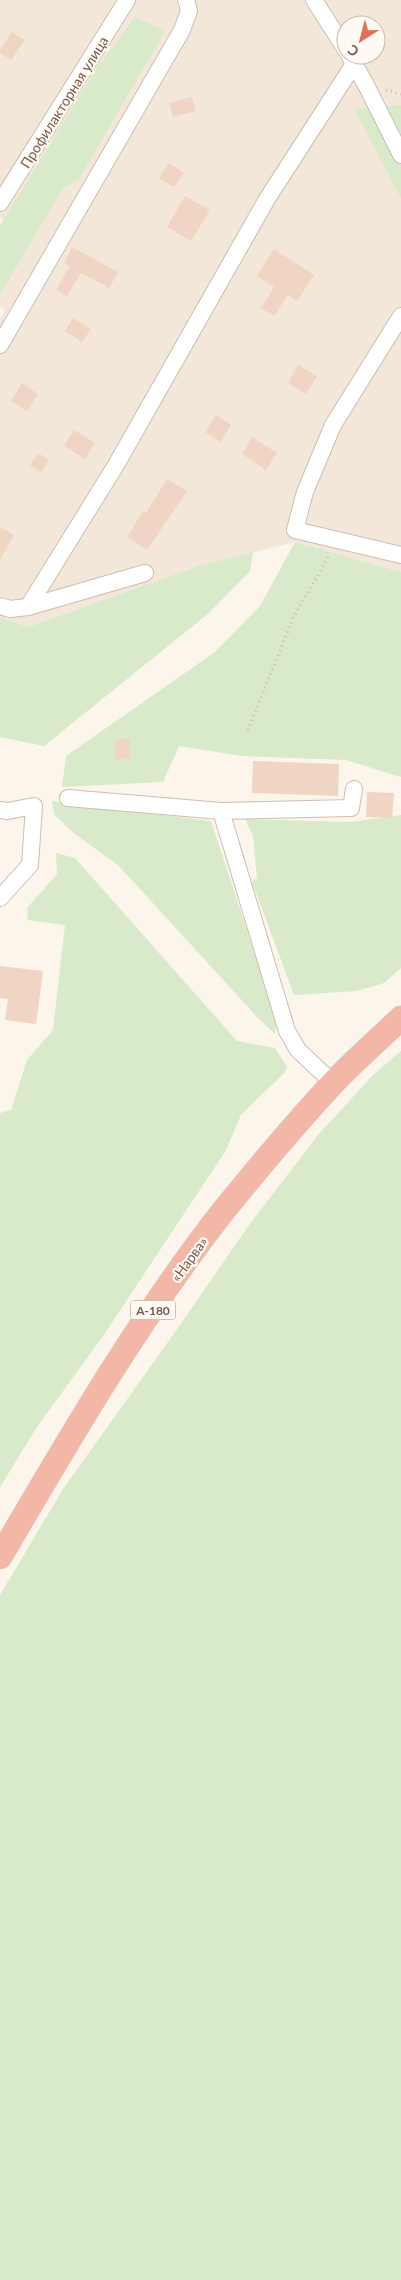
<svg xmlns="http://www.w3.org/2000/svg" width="401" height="2280" font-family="Lato,sans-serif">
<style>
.residential{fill:#f3e7da;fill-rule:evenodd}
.green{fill:#d8eaca}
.building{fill:#f0d4c4}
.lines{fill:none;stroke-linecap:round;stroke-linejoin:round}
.minor-casing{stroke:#cebdb1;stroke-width:18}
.highway-casing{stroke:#d9d1ce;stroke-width:25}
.path{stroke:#d6b7a7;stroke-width:3;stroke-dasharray:1 4;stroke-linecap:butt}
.minor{stroke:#fff;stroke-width:16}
.highway{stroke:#f2b7a6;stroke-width:24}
.labels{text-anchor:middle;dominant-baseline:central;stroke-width:4.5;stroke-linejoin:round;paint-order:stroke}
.shield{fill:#fef9f2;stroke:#9f8b80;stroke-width:1}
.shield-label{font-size:12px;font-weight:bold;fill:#765c4f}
.street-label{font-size:14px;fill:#765c4f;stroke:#fef9f2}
</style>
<rect width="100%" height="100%" fill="#fcf5eb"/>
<path class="residential" d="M0,0H401V572L295,542L198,566L28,627L0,617V319L5,310L0,306V295L64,187L78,181L135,18L94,72L3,220L0,218ZM346,25H376V55H346Z"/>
<path class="green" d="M135,17L165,31L78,181L64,187L0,295V225L94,72Z
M401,105V198L354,109Z
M295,542L401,572V777L346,760L242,756L179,746L163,782L62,787L66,756L215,652L260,606Z
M253,552L250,571L209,613L44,746L0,737V617L28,627L198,566Z
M52,801L211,821L277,1022L275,1034L258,1018L119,866L71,831L54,814Z
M401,815V968L384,983L357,991L294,995L252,882L257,878L253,836L245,819L349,822Z
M56,853L75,858L237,1041L275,1048L287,1067L284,1073L241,1115L225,1152L103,1336L37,1427L0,1487V1113L11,1110L27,1060L53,1030L65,925L28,920L27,908L57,874Z
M401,1051V2280H0V1595L63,1489L180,1325L249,1225L318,1135L373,1075Z"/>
<path class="building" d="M12,32L25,40L11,60L0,53V49Z
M192,97L196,111L173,117L169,103Z
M169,163L184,173L174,187L159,178Z
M185,196L210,210L191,241L167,227Z
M72,247L118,272L109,288L81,273L67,296L56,290L70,266L64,263Z
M274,249L314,275L297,301L288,295L274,316L261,308L274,287L257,276Z
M73,318L91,329L82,342L65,331Z
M298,365L317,376L306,394L288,383Z
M22,383L38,394L27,411L11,401Z
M216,415L231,425L220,442L205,432Z
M74,430L95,443L85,459L64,446Z
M252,437L277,453L266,470L242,454Z
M38,453L49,460L41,472L30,465Z
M167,479L187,491L147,550L127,537L143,511L146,513Z
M0,527L14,535L0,560Z
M115,739H130V759H115Z
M253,761L339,764L338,796L252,793Z
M367,792L394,793L392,818L366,817Z
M0,966L43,971L36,1024L5,1020L8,999L0,998Z"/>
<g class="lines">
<defs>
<path id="minor" d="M314,0L346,50
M349,55L366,85L401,155
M0,203L127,0
M401,316L333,425L305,492L295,530L401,555
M0,345L182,30L189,11L186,0
M0,606L10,609L28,607L145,573
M28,607L116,465L267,199L354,64
M68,798L221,811L351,808L354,789
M0,810L8,811L34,806L30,865L0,898
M221,811L287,1031L298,1050L333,1083"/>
<path id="highway" d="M0,1557C69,1439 140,1317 224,1210C259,1167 295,1124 333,1083C354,1061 378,1040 401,1018"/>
</defs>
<use href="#minor" class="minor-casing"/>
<use href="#highway" class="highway-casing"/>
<path class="path" d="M386,90L401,94
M248,730L293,618L330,554"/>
<use href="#minor" class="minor"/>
<use href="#highway" class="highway"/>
</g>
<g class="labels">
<rect class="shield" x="130.5" y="1300.5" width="45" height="19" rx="4"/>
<g class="shield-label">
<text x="153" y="1310">А-180</text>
</g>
<g class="street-label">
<text transform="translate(64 102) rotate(-58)">Профилакторная улица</text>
<text transform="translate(189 1259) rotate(-54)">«Нарва»</text>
</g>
</g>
<g transform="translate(361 40) rotate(216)"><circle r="24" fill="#fef9f2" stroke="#c8bab1"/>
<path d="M0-4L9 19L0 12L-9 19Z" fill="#de7158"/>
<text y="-8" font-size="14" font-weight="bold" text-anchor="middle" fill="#765c4f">С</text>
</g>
</svg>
